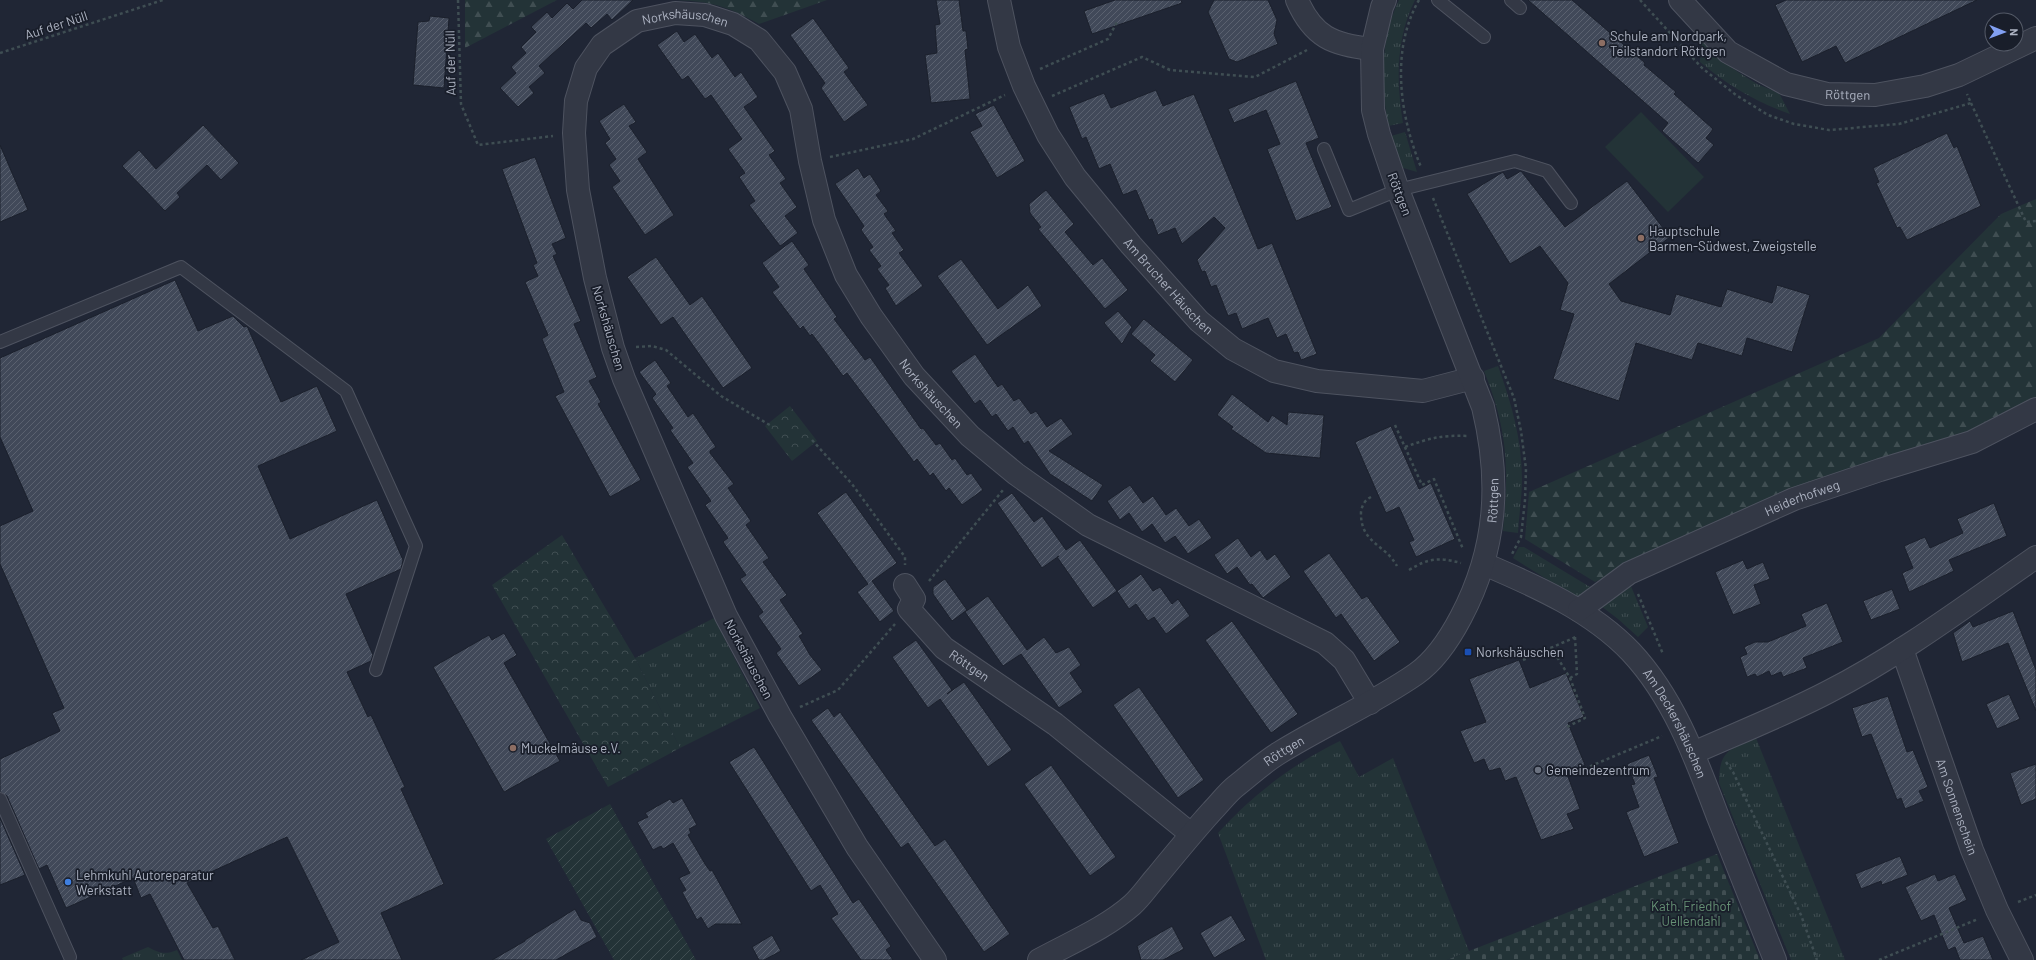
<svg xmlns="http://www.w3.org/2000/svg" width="2036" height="960" font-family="Barlow,sans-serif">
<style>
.grass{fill:url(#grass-tufts)}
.forest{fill:url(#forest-firs)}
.cemetery{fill:url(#cemetery-stones)}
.park{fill:url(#park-crowns)}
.garden{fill:url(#garden-furrows)}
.pitch{fill:#233337}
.building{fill:url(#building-hatch);stroke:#1b202c}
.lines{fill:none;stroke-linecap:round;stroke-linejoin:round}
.lane-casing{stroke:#4e5360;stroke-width:14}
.street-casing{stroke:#4e5360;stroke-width:24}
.path{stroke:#3f4e53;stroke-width:2.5;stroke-dasharray:3 3;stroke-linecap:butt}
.lane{stroke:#333845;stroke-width:12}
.street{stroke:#333845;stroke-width:22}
.education-dot{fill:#8d6e63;stroke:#191e2a;stroke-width:1.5}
.transit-dot{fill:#1a4fb4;stroke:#191e2a;stroke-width:1.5}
.worship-dot{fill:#6b7280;stroke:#191e2a;stroke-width:1.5}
.shop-dot{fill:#3f7fe0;stroke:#191e2a;stroke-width:1.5}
.labels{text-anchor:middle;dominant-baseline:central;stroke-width:3.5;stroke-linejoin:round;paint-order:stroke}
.street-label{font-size:13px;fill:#adb3c2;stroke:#191e2a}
.poi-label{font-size:13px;fill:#adb3c2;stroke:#191e2a;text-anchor:start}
.park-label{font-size:13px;fill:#669175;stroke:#191e2a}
</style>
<defs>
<pattern id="grass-tufts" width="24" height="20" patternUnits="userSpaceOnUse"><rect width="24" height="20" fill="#233337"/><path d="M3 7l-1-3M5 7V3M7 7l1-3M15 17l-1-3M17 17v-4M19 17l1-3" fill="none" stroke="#404e52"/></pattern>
<pattern id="forest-firs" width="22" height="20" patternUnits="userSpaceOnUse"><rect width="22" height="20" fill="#233337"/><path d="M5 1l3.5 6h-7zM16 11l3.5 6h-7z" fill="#404e52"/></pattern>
<pattern id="cemetery-stones" width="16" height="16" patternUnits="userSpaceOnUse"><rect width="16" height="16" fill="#233337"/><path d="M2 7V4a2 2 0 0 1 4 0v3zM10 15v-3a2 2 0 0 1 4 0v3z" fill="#404e52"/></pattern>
<pattern id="park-crowns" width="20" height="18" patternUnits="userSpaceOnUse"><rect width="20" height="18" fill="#233337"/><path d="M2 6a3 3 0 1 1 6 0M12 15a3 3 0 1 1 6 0" fill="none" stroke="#404e52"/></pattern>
<pattern id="garden-furrows" width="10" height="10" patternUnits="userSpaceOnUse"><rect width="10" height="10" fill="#233337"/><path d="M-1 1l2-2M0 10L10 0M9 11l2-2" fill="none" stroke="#404e52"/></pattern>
<pattern id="building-hatch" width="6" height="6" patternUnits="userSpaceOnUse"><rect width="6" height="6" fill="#414959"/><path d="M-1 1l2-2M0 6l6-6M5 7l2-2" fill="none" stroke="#5a616f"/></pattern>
</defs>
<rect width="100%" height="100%" fill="#202635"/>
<path class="grass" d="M1399,0H1415C1396,38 1396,81 1403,123L1388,126C1381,85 1380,38 1399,0Z
M1701,40L1719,58L1738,72L1757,84L1779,93L1790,114C1756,102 1727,85 1700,62Z
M1405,132L1417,172L1400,167L1391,136Z
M1498,366C1511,402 1522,439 1522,479C1522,497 1519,515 1518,533L1503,531C1509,468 1508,431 1484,371Z
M1519,547H1524L1590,587L1587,592L1577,598L1513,558Z
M1628,579L1648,627L1638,637L1618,619L1597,603Z
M714,618L760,708L680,748L635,658Z
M1756,738L1845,960H1791L1719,783C1719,751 1729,749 1756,738Z
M1340,741L1359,777L1393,758L1469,951L1447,960H1266L1218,833C1253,794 1293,764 1340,741Z
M148,947C159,953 165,955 177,950L182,960H123L122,958Z"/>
<path class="forest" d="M465,0H557L465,48Z
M677,0H827L759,24C727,6 713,2 677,0Z
M2036,199V404L1985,430L1801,491L1595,582L1525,539L1529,492L1879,338L2001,214Z"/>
<path class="cemetery" d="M1717,854L1760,960H1447L1469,951Z"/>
<path class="park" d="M790,406L817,441L792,461L765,426Z
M562,535L635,658L680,748L608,787L492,585Z"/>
<path class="garden" d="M610,804L696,960H614L546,839Z"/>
<path class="pitch" d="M1641,112L1704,177L1668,212L1605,147Z"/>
<path class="building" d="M582,0H633L612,20L607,14L591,28L586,23L539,66L545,73L529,87L534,93L518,107L500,88L516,73L511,67L526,53L521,47L536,32L531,27L547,12L552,18L567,3L573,9Z
M936,0H959L963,31H966L968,49L965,50L970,99L931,103L925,55L937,53L935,25L940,24Z
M1115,0H1181L1182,3L1092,34L1084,11Z
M1214,0H1268L1277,20L1274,34L1278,44L1237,62L1229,59L1208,12Z
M1528,0H1572L1645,63L1644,65L1676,92L1674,94L1713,129L1706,138L1714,145L1698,163L1662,131L1668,123Z
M1786,0H1977L1845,63L1836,46L1802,62L1775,5Z
M430,16L449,18L444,88L413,85L418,22L429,21Z
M813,18L849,68L844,72L868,105L844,122L821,88L825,83L790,35Z
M677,31L684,42L695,34L712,58L718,53L735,77L741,72L758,97L744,107L775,151L769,155L786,179L780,183L797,207L785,216L798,233L780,246L749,205L755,201L739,177L745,173L728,149L742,139L711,95L705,99L688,76L682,80L657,45Z
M1296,81L1319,138L1306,143L1332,207L1296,221L1267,149L1280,144L1266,110L1234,123L1228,109Z
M1156,90L1163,106L1194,94L1258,249L1272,243L1317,354L1301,360L1298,352L1294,353L1286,334L1277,338L1268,318L1242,329L1236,313L1228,316L1216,285L1211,287L1205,271L1202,272L1197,260L1225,228L1214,217L1182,244L1175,228L1158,235L1152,219L1149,220L1136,190L1123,195L1110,164L1099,169L1086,137L1082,139L1069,107L1104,93L1111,108Z
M624,104L636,122L629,126L647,152L638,159L674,215L645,235L612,187L620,181L609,165L616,159L605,143L610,139L599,121Z
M994,105L1025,161L997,178L970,132L982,126L975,114Z
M203,125L239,163L221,180L207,165L177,193L180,197L165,211L122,166L139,150L156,169Z
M1947,133L1954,148L1957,146L1981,206L1907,240L1900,227L1897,228L1876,183L1879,182L1873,168Z
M0,145L28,210L0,222Z
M535,157L566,238L552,244L557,254L553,256L581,321L574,324L597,377L589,381L601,402L598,404L641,480L610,497L555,396L564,392L542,339L548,335L525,282L538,276L533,265L537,263L502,169Z
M858,168L864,178L870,174L881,191L876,195L888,211L884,214L896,231L892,233L904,250L899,253L923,286L896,306L885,288L889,285L877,269L881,266L869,250L873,247L861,230L864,226L835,184Z
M1521,171L1565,227L1627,181L1670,237L1609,284L1621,301L1670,315L1676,294L1721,307L1727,289L1772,303L1777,285L1810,295L1792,352L1747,338L1742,356L1698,343L1692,360L1636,343L1619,401L1553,379L1574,314L1560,310L1568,283L1540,246L1510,264L1467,194L1503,172L1507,179Z
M1046,190L1074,224L1065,232L1093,265L1102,258L1128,290L1105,309L1038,229L1041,227L1030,213L1029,204Z
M792,241L809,265L804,269L837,317L834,319L865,360L870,357L921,429L923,428L936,445L940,443L952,460L955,458L967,475L971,473L983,490L962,505L949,488L946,491L933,473L930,476L917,459L914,462L847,373L843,376L812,334L810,336L803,326L800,329L772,292L779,287L762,263Z
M656,257L690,305L702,296L752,368L723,388L673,317L661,325L627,277Z
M961,259L998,309L1028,285L1042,306L987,345L937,276Z
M175,280L198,331L233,316L244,327L247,326L281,402L317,386L337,431L258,466L290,539L377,500L403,560L401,569L346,594L373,655L371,661L347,672L368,717L371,715L405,787L401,789L444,884L381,913L402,960H301L339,942L287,837L187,883L213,928L218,926L235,960H184L150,894L141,898L133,878L66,908L47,865L39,869L7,796L0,792V759L60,731L52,713L64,708L0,564V526L33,511L0,437V358Z
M1118,311L1132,327L1122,344L1104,323Z
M1144,319L1193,360L1175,382L1150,361L1155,355L1131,334Z
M975,354L998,387L1002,384L1014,401L1019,398L1031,414L1036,411L1047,427L1061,418L1073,434L1049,451L1103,485L1092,501L1050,474L1028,441L1024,444L1013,427L1008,431L996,414L992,417L980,400L975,404L951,371Z
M655,360L671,383L667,386L688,417L693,413L716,447L710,451V453L734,484L728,488L751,521L746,525L769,558L763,562L787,595L780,600L803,634L799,636L810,655L822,670L799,686L776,653L781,649L758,616L763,612L740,579L746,575L723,542L728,538L705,505L711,501L687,467L693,463L670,430L673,428L652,398L656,394L639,372Z
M1232,394L1268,422L1272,415L1287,425L1288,412L1324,415L1320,458L1266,453L1231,429L1233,427L1217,415Z
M1391,426L1419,489L1431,483L1455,539L1416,557L1409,542L1414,540L1399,507L1386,513L1355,442Z
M1130,485L1143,503L1153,496L1166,515L1176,508L1189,526L1199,519L1212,538L1188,554L1175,536L1165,543L1152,524L1142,532L1129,513L1120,520L1107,501Z
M846,492L897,563L872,581L894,611L880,622L857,592L868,584L817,513Z
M1012,493L1034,522L1042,516L1066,550L1080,540L1117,591L1093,608L1057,557L1059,556L1042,568L997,503Z
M1994,503L2007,536L1949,560L1954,571L1909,592L1902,573L1913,568L1904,546L1925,537L1930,548L1963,533L1957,519Z
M1238,538L1251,557L1260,550L1267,560L1275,554L1291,577L1263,598L1252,584L1250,585L1237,567L1227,574L1214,555Z
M1329,553L1362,599L1367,596L1400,642L1374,661L1341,614L1336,618L1303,571Z
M1743,560L1747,569L1763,562L1770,579L1754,585L1761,604L1733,615L1715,572Z
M1141,574L1153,591L1160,587L1172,604L1178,599L1190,616L1166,634L1154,617L1148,621L1136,604L1129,609L1117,591Z
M945,579L967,610L952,621L933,594V587Z
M1892,589L1900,609L1871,620L1863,601Z
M988,596L1027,650L1044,637L1056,653L1069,647L1081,665L1070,673L1083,692L1059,708L1021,654L1003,666L965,612Z
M1827,603L1843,642L1803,658L1807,668L1783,677L1781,672L1771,676L1769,671L1757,677L1755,674L1747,677L1740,657L1747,654L1744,647L1755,642H1768L1806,626L1801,614Z
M2013,611L2036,670V711L2008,643L1962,662L1953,633L1970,621L1973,627Z
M1232,621L1298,714L1271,733L1205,640Z
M504,633L517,655L504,663L560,761L504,792L433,667L489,635L492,640Z
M916,640L952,690L947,694L964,682L1012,750L988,767L940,699L928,708L892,657Z
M1519,660L1530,688L1566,673L1584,717L1568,723L1585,765L1567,774L1580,809L1567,814L1574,829L1541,840L1516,777L1505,781L1500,768L1489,771L1484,759L1474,763L1460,731L1486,722L1469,679Z
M1139,687L1204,780L1178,798L1113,705Z
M2009,694L2020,719L1997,729L1986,704Z
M1888,696L1907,752L1913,750L1928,787L1919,791L1924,801L1905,809L1901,798L1897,800L1871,734L1862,737L1852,708Z
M828,708L834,717L840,712L935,846L945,839L1010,934L984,952L908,843L901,848L811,720Z
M754,747L853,903L859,899L891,946L886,950L893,960H861L831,918L838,914L820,885L811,891L729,762Z
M1649,755L1658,777L1654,778L1679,843L1644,857L1626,812L1639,807L1631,785L1635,784L1627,764Z
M2036,764V799L2021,805L2010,773Z
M1051,765L1116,857L1090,876L1024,784Z
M682,798L697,825L689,829L691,833L688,835L705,864L710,871L712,870L742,924H715L708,929L701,917L697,920L682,892L686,890L679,878L690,873L673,843L663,849L661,846L653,850L637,822L648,817L645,813L670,799L673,803Z
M0,818L25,875L0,885Z
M1900,856L1908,875L1882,885L1881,881L1861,889L1855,874Z
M1935,874L1938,881L1955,874L1967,900L1949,908L1964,943L1983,936L1993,960H1960L1955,947L1948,950L1934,915L1921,921L1905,887Z
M575,909L581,920L590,923L597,937L556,960H492L525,941V940Z
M1231,915L1246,940L1214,958L1200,933Z
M1172,926L1184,949L1163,960H1141L1137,946Z
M772,935L781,951L764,960H759L752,947Z"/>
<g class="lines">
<defs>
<path id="lane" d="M1438,0L1484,37
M1511,0L1520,8
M1324,149L1349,210L1398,190L1515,161L1547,171L1571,203
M0,342L181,267L346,391L416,546L376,670
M0,799L70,957"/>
<g id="street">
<path id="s1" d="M999,0L1009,47L1024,86L1048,135L1075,177L1131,245L1199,321L1233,349L1274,371L1317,381L1423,391L1473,378"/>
<path d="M1297,0C1313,37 1333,45 1372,49"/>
<path id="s2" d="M1680,0L1728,52L1786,84L1827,94L1875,95L1925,86L1959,75L2036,38"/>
<path id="s3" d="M1484,564C1536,586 1592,611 1631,652C1674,698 1696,759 1718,817C1737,864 1756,912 1775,960"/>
<path id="s4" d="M905,585L914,599L909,609L944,648L1055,724L1191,834"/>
<path id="s5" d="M1579,610L1629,573L1794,499L1880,470L1972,442L2036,409"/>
<path id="s6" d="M1902,649L1972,850L1997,910L2022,960"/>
<path d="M1693,753C1738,733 1784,715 1828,692C1902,654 1968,604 2036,557"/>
<path id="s7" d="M935,960L857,847L780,716L726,616L624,379L613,348L595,278L578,190L574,133L576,101L586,68L602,45L637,21L675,13L705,15L733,24L759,40L785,72L801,109L810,161L824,220L846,275L871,316L914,376L970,436L1016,474L1088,525L1325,643L1344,660L1370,703"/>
<path id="s8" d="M1039,960C1070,943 1106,928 1132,905C1141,897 1149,885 1157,876C1175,854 1193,832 1212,811C1220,803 1227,793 1236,786C1250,775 1264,762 1279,753C1324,725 1373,704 1416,674C1436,660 1450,638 1461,617C1497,549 1501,481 1483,407L1398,190L1379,134L1373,110L1372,49L1382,7L1385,0"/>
</g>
</defs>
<use href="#lane" class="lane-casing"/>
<use href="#street" class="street-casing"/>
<path class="path" d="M458,0L461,104L478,145L553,136
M1419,0C1390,50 1400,117 1421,167
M1640,0L1702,68L1736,95L1768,115L1794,124L1829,130L1899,124L1971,103L1967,94
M0,53L163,0
M1040,69L1108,39L1118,20
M1052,96L1142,57L1170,70L1255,77L1307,50
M1971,103L2026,222L2036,221
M830,157L913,139L1005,95
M1433,198L1514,398L1521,431L1526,469L1525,500L1521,537L1512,554
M636,347L652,346L666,350L721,396L773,427
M1395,425L1422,485L1434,479L1463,549
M812,440L852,484L905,557V565
M1405,447C1430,438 1441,435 1468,436
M1371,497C1365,500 1362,505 1361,512C1360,543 1385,544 1397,566
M1409,570C1429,558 1438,557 1461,563
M929,581L1003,490
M1638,594L1663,654
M1551,647L1570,678L1585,718L1567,727
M1523,660L1578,636
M1570,678L1577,674L1575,637
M800,707L838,690L895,624
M1726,762L1733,772L1801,915L1817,960
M1579,771L1662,736
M2018,902L2036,895
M1879,960L1978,919"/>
<use href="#lane" class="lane"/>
<use href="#street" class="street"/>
</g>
<g class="education-dot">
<circle cx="1602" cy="43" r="4"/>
<circle cx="1641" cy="238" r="4"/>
<circle cx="513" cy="748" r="4"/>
</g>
<rect class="transit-dot" x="1464" y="648" width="8" height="8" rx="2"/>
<circle class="worship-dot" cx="1538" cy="770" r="4"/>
<circle class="shop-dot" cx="68" cy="882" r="4"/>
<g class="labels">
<g class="street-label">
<text stroke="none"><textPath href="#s7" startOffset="1099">Norkshäuschen</textPath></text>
<text transform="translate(56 25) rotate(-18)">Auf der Nüll</text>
<text transform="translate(450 63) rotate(-91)">Auf der Nüll</text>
<text stroke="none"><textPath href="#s2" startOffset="200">Röttgen</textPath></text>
<text transform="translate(1400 194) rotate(69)">Röttgen</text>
<text stroke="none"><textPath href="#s1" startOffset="338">Am Brucher Häuschen</textPath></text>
<text transform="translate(609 328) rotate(74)">Norkshäuschen</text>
<text stroke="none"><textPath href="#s7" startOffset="1579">Norkshäuschen</textPath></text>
<text stroke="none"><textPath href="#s5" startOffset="251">Heiderhofweg</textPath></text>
<text stroke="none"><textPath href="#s8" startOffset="674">Röttgen</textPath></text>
<text transform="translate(749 659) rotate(62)">Norkshäuschen</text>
<text stroke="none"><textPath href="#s4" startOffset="111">Röttgen</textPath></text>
<text stroke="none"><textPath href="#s3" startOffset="257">Am Deckershäuschen</textPath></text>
<text stroke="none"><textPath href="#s8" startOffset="326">Röttgen</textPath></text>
<text stroke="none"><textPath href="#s6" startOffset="167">Am Sonnenschein</textPath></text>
</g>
<g class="poi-label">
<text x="1610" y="36">Schule am Nordpark,<tspan x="1610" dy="15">Teilstandort Röttgen</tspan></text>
<text x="1649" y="231">Hauptschule<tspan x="1649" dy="15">Barmen-Südwest, Zweigstelle</tspan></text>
<text x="1476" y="652">Norkshäuschen</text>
<text x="521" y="748">Muckelmäuse e.V.</text>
<text x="1546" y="770">Gemeindezentrum</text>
<text x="76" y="875">Lehmkuhl Autoreparatur<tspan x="76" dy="15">Werkstatt</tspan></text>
</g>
<g class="park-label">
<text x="1691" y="906">Kath. Friedhof<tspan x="1691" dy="15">Uellendahl</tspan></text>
</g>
</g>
<g transform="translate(2004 32) rotate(91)"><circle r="19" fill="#191e2a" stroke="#545a67"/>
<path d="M0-3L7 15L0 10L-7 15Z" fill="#82a0f2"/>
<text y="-6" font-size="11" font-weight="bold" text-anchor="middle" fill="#adb3c2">N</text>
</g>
</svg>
